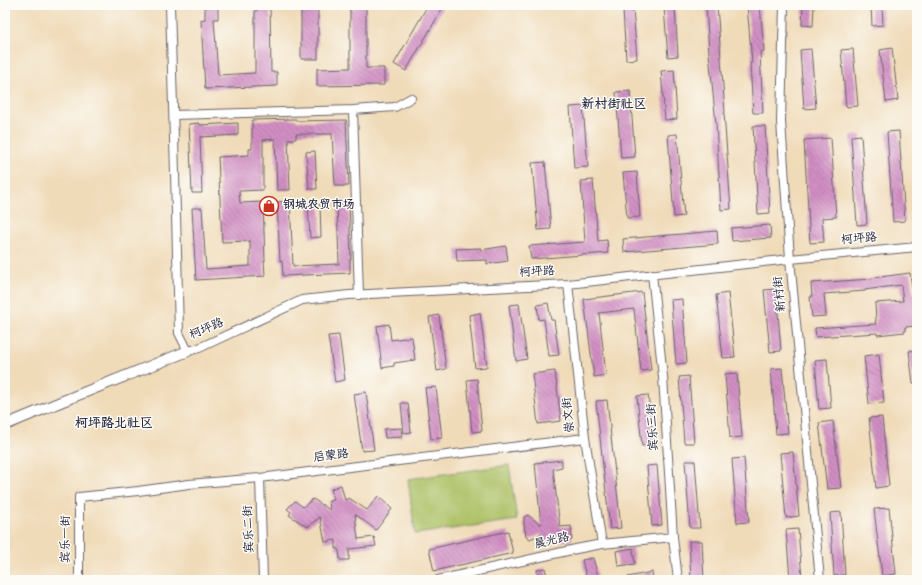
<svg xmlns="http://www.w3.org/2000/svg" width="922" height="585" font-family="'Gochi Hand','LXGW WenKai TC',sans-serif">
<style>
.green{fill:#abc064;stroke:#667150}
.building{fill:url(#building-back-hatch)}
.lines{fill:none;stroke-linecap:round;stroke-linejoin:round}
.minor-casing{stroke:#6a6367;stroke-width:10}
.tertiary-casing{stroke:#6a6367;stroke-width:12}
.minor{stroke:#fff;stroke-width:8}
.tertiary{stroke:#fff;stroke-width:10}
.labels{text-anchor:middle;dominant-baseline:central;stroke-width:3;stroke-linejoin:round;paint-order:stroke}
.poi-label{font-size:12px;font-weight:bold;fill:#22223b;stroke:#fdfcf7;text-anchor:start}
.street-label{font-size:12px;fill:#22223b;stroke:#fdfcf7}
.neighbourhood-label{font-size:13px;font-weight:bold;fill:#22223b;stroke:#fdfcf7}
</style>
<defs>
<pattern id="building-back-hatch" width="6" height="6" patternUnits="userSpaceOnUse"><rect width="6" height="6" fill="#d18ec3"/><path d="M-1 5l2 2M0 0l6 6M5-1l2 2" fill="none" stroke="#a974a0"/></pattern>
</defs>
<rect width="100%" height="100%" fill="#fdfcf7"/>
<filter id="ink" filterUnits="userSpaceOnUse"><feTurbulence type="fractalNoise" baseFrequency=".025" numOctaves="2"/><feDisplacementMap in="SourceGraphic" scale="8" xChannelSelector="R" yChannelSelector="G"/><feConvolveMatrix kernelMatrix="1 2 1 2 8 2 1 2 1" color-interpolation-filters="sRGB"/></filter>
<filter id="wash" filterUnits="userSpaceOnUse"><feTurbulence type="fractalNoise" baseFrequency=".012" numOctaves="4" result="noise"/><feDisplacementMap in="SourceGraphic" scale="16" xChannelSelector="R" yChannelSelector="G"/><feGaussianBlur stdDeviation="0.9" result="paint"/><feColorMatrix in="noise" values="0 0 0 0 0 0 0 0 0 0 0 0 0 0 0 0 0 1.4 0 .05"/><feComposite in="paint" operator="in"/></filter>
<g filter="url(#wash)">
<rect width="100%" height="100%" fill="#f0dbb9"/>
<path class="green" d="M509,465L517,520L415,534L408,479Z"/>
<g id="blocks">
<path class="building" d="M205,5H218V19H214L218,75L255,73V10H258V5H270L271,72H277V86L205,89L201,20L205,19Z
M355,5H366V68H384V85L317,86V69L350,68V8L355,9Z
M428,5H435L442,9L406,71L394,64Z
M706,5H717L725,113H724L731,209L721,210L716,124L709,53Z
M747,5H760L764,51L760,52L763,113H753L750,63H752Z
M803,5H814L813,26L802,25Z
M871,5H882L883,25L872,26Z
M301,6H318V59H301Z
M675,7L678,56L668,57L664,8Z
M633,9L637,59L626,60L623,10Z
M892,48L898,100L886,102L880,50Z
M811,49L816,108L804,109L800,50Z
M853,49L858,106L846,107L841,50Z
M674,70L677,119L665,120L661,71Z
M630,91L635,157L621,158L616,92Z
M583,106L588,167L574,168L570,107Z
M296,119V121L346,120L349,186H335L332,134H296V139H288L290,190H277L275,139L263,140V190L239,191L240,203L263,202L265,261H264L265,276L196,280L192,208H202L206,269L250,266V241L222,242L218,157L249,155V149H252V120Z
M199,123L200,125L238,123V135L200,137L202,193H192L189,124Z
M753,126H765L770,213L758,214Z
M899,131L905,221L893,222L887,132Z
M677,134L684,216L674,217L668,135Z
M861,135L867,224L857,225L851,136Z
M831,138L836,217L822,218L824,242L810,243L804,140Z
M315,151L317,189H309L306,152Z
M545,162L551,229L538,230L532,163Z
M637,172L640,217L627,218L623,173Z
M593,180L598,241L607,240L608,253L531,259L529,246L585,242L581,181Z
M290,201L293,266L339,264L337,201H349L351,259H350V273L283,276L282,261H280L277,202Z
M308,204H320L321,237L310,238Z
M770,225L771,238L732,241L731,228Z
M717,231L718,244L624,252L623,239Z
M506,246L508,261L487,264V260L457,261L456,249L481,248V250Z
M910,273L913,293L915,292L917,311V326L905,327V332L877,335V333L816,337L815,328L876,324L875,321H876L875,303L903,301L901,285L865,290V291L824,294L826,316L812,317L810,297H812L811,283L872,279V278Z
M776,289L781,351L770,352L764,290Z
M642,292L651,370L641,371L634,309L599,313L606,375L594,377L584,299Z
M728,293L735,357L723,358L716,295Z
M682,299L687,363L676,364L671,300Z
M548,303L551,320H554L559,355L549,356L544,319L539,320L537,305Z
M519,304L527,359L516,361L509,305Z
M480,313L487,367L475,368L469,315Z
M439,315L446,369L437,371L429,317Z
M389,324L391,340L412,337L415,360L394,363V366L382,368L377,326Z
M339,335L345,380L335,382L328,336Z
M917,350V383H913L909,351Z
M879,354L884,403L869,404L864,356Z
M827,359L831,408L819,409L815,360Z
M782,368L788,433L776,434L771,369Z
M555,371L561,421L538,424L532,374Z
M737,373L742,437L730,438L725,374Z
M689,376L694,443H684L679,377Z
M477,379L482,431L472,432L467,380Z
M436,387L442,438L431,439L425,388Z
M366,392L374,450L362,451L354,394Z
M648,395L654,445L642,446L637,396Z
M607,400L621,528L610,529L596,401Z
M401,403H408L411,432L404,433Z
M882,417L889,486L876,488L869,418Z
M833,421L841,488L827,489L819,423Z
M401,428L402,437L385,438L384,429Z
M793,452L799,516L786,518L780,453Z
M744,458L749,522L737,523L732,459Z
M562,460V467L553,469L560,527L571,526L572,540L543,543L541,534L530,539L526,536L524,524V517L528,515L541,525L535,463Z
M685,461H695L700,528H690Z
M657,465L662,525L652,526L647,466Z
M341,485L345,500L349,498L367,510L378,496L392,509L376,530L355,514L358,539L374,537L376,546L349,549V560H340L339,550L336,549V540L325,542L320,517L307,527L289,515L291,512L287,509L295,501L303,507L313,499L330,510L329,501L334,500L331,489Z
M889,508L896,574L882,576L874,509Z
M841,512L845,575L834,576L830,513Z
M798,529L802,578L790,579L786,530Z
M508,531L513,553L434,571L429,549Z
M689,541H702L704,580H691Z
M633,548L635,564L618,566L616,551Z
M593,558L599,580H587L582,560Z
M545,568L548,580H539L537,570Z
M652,572L653,580H628V577Z"/>
</g>
</g>
<g filter="url(#ink)">
<use href="#blocks" fill-opacity="0" stroke="#6a6367" stroke-width="1"/>
<g class="lines">
<defs>
<path id="minor" d="M170,5C174,114 176,224 179,333L188,351L199,348L302,300L349,295L568,284L790,259L917,247
M784,5L781,121L790,259L820,580
M353,110L359,295
M174,115L353,110L395,107L411,98
M652,274L663,377L673,537L678,580
M568,284L585,438L602,544
M260,478L263,580
M79,580V497L138,491L189,484L260,478L585,438
M438,580L576,549L602,544L673,537"/>
<path id="tertiary" d="M5,425L58,403L188,351"/>
</defs>
<use href="#minor" class="minor-casing"/>
<use href="#tertiary" class="tertiary-casing"/>
<use href="#minor" class="minor"/>
<use href="#tertiary" class="tertiary"/>
</g>
</g>
<defs>
<symbol id="shop-ring" viewBox="-11 -11 22 22"><circle r="9.5" fill="#fdfcf7" stroke="#c8321e" stroke-width="1.5"/><path d="M-5-2.5h2.3a2.7 3.5 0 0 1 5.4 0H5L5.5 6h-11ZM-1.5-2.5h3a1.5 2.3 0 0 0-3 0Z" fill="#c8321e"/></symbol>
</defs>
<g fill-rule="evenodd">
<use href="#shop-ring" x="258" y="195" width="22" height="22"/>
</g>
<g class="labels">
<g class="poi-label">
<text x="283" y="206">钢城农贸市场</text>
</g>
<g class="street-label">
<text transform="translate(859 240) rotate(-5)">柯坪路</text>
<text transform="translate(537 273) rotate(-3)">柯坪路</text>
<text transform="translate(781 294) rotate(-96)">新村街</text>
<text transform="translate(207 330) rotate(-23)">柯坪路</text>
<text transform="translate(570 415) rotate(-96)">崇文街</text>
<text transform="translate(654 427) rotate(-93)">宾乐三街</text>
<text transform="translate(331 457) rotate(-7)">启蒙路</text>
<text transform="translate(250 529) rotate(-92)">宾乐二街</text>
<text transform="translate(67 539) rotate(-90)">宾乐一街</text>
<text transform="translate(552 542) rotate(-13)">晨光路</text>
</g>
<g class="neighbourhood-label">
<text x="614" y="105">新村街社区</text>
<text x="114" y="424">柯坪路北社区</text>
</g>
</g>
<rect width="922" height="585" fill="none" stroke="#fdfcf7" stroke-width="20"/>
</svg>
